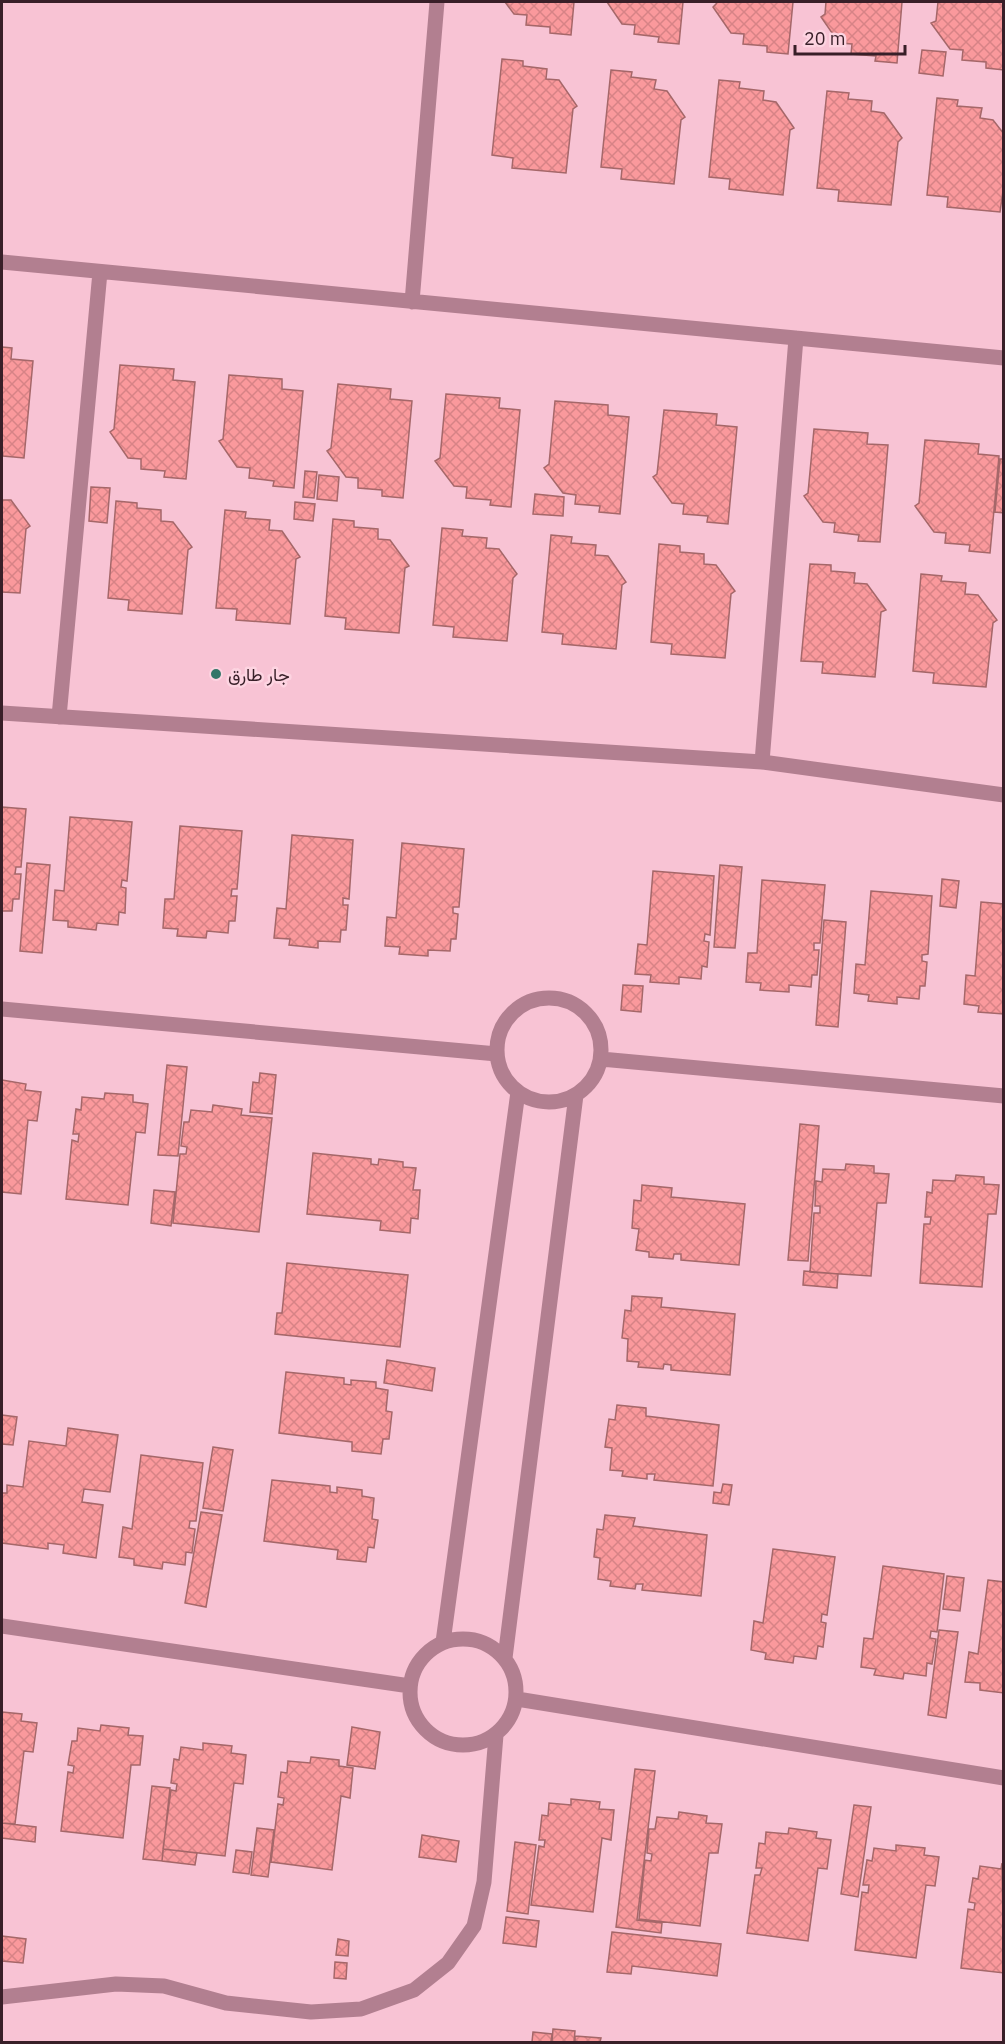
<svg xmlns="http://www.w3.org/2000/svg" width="1005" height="2044" font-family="'IBM Plex Sans',Vazirmatn,sans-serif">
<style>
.building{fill:url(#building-cross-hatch);stroke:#a56769;stroke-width:1.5}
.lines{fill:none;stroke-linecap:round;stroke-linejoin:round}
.minor{stroke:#b27f90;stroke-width:15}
.poi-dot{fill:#337668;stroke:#fdd4e1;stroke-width:2}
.labels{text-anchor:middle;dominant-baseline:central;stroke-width:5;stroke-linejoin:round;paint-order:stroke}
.poi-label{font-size:18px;fill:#381f28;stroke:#fdd4e1;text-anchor:start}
</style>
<defs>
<pattern id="building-cross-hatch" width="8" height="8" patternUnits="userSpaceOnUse" patternTransform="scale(1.5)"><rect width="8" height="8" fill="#fa999c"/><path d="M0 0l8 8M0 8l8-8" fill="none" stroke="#d78386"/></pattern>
</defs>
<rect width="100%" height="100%" fill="#f8c3d4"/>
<path class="building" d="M505,2H574L571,35L550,33V27L526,25L527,15L514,14Z
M607,2H683L679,44L658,42L659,37L634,34L635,25L622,24Z
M717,2H793L788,54L767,52V46L743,44L744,34L731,33L713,7L716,4Z
M826,2H902L897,63L875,61L876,56L851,54L852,44L839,43L821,17L825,14Z
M938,2H1004V70L986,68V62L962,60L963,50L950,49L931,23L936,21Z
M922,50L946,52L943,76L919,73Z
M502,59L523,61V66L547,69L546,79L559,80L577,106L573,109L566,173L512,168L513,158L492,155Z
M611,70L632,72L631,77L656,80L654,89L667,91L685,117L681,120L674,184L621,179L622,169L601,167Z
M719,80L740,82L739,88L764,91L763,100L776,102L794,128L790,130L783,195L729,189L730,179L709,177Z
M827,91L849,93L848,99L872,101L871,111L884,113L902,138L898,142L891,205L838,201L839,190L817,188Z
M937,98L958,100L957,106L982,108L980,118L993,120L1004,134V184L1000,212L947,207L948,197L927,195Z
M2,347L12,348L11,359L33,361L24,458L3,456L2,450Z
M120,365L174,369L173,380L195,382L186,479L164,477L165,471L141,469V459L128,458L110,432L114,429Z
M229,375L282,379V389L303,391L294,488L273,486L274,481L249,478L250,468L237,467L219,441L223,439Z
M338,384L391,389L390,399L412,401L403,498L382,496V490L358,488V478L346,477L327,451L331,448Z
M446,394L500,398L499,408L520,410L511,507L490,505L491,500L466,498L467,487L454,486L435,461L440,458Z
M555,401L608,405V415L629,417L620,514L599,512L600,506L575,504L576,495L563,493L544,468L549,464Z
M664,410L717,414L716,425L737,427L728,524L707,522L708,516L683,514L684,504L672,503L653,477L657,474Z
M814,429L868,433L867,444L888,445L880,542L858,541L859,535L834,532L835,523L823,522L804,496L808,493Z
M925,440L979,444L978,454L999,456L990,553L969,551L970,545L945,543L946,533L934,532L915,506L919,503Z
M1000,459H1004V513L995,512Z
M305,471L317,472L314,498L303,497Z
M319,475L339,477L337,501L317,499Z
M91,487L110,488L107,523L89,521Z
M535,494L564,497L563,516L533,514Z
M2,500H11L30,526L26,529L20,593L2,592Z
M116,501L137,503V508L161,510V521L173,522L192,547L188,550L182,614L128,610L129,600L108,598Z
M295,502L315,504L313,521L294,519Z
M225,510L246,512L245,518L270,520L269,530L282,531L300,557L296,559L290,624L236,620L237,609L216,608Z
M333,519L354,521V527L378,529V539L390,540L409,566L405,568L399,633L345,629L346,618L325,616Z
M442,528L463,530L462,536L487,538L486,548L499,549L517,574L513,578L507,641L453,637L454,627L433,625Z
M551,535L572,537L571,543L596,545L595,555L608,556L626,582L622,585L616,649L562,644L563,634L542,632Z
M659,544L680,546V552L704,554V564L716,565L735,591L731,594L725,658L671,654L672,644L651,642Z
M810,564L831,565V571L855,573L854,583L867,584L886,610L881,612L875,677L822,673L823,662L801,661Z
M921,574L942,576L941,581L966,583L965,594L978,595L997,620L993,623L986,687L933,683L934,673L913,671Z
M2,807L26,809L21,867H16L15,874H21L19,899H13L12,911H2Z
M70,817L132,822L127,881L122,880L121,887L126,888L125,913L119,912L118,925L97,923L96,930L68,927V921L53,920L55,890L64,891Z
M180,826L242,831L237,889H232L231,896H237L235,921H229L228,933L207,931L206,938L177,936L178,929L163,928L165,899H174Z
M292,835L353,840L349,899L343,898V905H348L346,930H341L340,942L318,941V948L289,945L290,939L274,938L277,908L286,909Z
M402,843L464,849L459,907H453V913L458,914L456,939H451L450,951L428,950V956L399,954L400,947L385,946L387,917L396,918Z
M27,863L50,865L42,953L20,951Z
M720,865L742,867L735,948L714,947Z
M653,871L714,876L710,935L705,934L704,941L709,942L707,967L702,966L701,979L679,977V984L650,982L651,975L635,974L638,944L647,945Z
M942,879L959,881L956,908L940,906Z
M762,880L825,885L820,943H814V950H819L817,975H812L811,987L789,985V992L760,990L761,983L746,982L748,953H757Z
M871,891L932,896L928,954L922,955V961L927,962L925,986H920L919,999L897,997V1004L868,1001L869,995L854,993L856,964L865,965Z
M981,902L1004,904V1014L978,1012L979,1006L964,1004L966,975L975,976Z
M824,920L846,922L838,1027L816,1025Z
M623,985L643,986L641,1012L621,1010Z
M167,1065L187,1067L178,1156L158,1155Z
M260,1073L276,1075L272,1114L250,1112L253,1082L259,1083Z
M2,1080L26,1084L25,1090L41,1092L37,1121L28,1120L21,1194L2,1192Z
M105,1093L133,1095V1102L148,1104L145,1133L136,1132L128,1205L66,1199L72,1140L78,1142L79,1134H73L76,1109L81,1110L82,1097L104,1099Z
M213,1105L242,1109L241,1115L272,1118L259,1232L173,1223L180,1154H186L187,1147L181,1146L184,1122H189L191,1110L212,1112Z
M800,1124L819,1126L808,1261L788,1260Z
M313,1153L371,1159V1164L378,1165L379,1159L403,1162V1167L416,1168L413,1190H420L418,1219L411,1218L410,1233L380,1230L381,1221L307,1214Z
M846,1164L874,1166V1173L889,1174L886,1203H877L871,1276L810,1272L814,1213H820V1206H815L816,1181L822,1182L823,1169L845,1170Z
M956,1175L984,1177V1184L999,1185L996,1214H988L982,1287L920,1283L924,1224H930L931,1217H925L927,1192L932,1193L933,1180L955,1181Z
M642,1185L672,1188L671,1197L745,1204L739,1265L681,1260V1254H674L673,1259L649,1257V1252L636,1250L639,1229L632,1228L634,1200L641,1201Z
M154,1190L175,1192L171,1226L151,1223Z
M287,1263L408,1275L400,1347L275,1334L277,1313H282Z
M804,1271L838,1274L837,1288L803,1285Z
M632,1296L662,1298L661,1307L735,1314L730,1375L671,1370V1365L664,1364L663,1369L638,1367L639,1362L627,1361L628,1339L622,1338L625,1310L631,1311Z
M387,1360L435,1368L432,1391L384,1383Z
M286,1372L344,1378V1384L351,1385V1380L376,1382V1388L388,1390L386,1411L392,1412L389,1439H383L381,1454L352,1451V1442L279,1433Z
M617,1405L646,1408V1416L719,1425L713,1486L654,1480L655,1474H647V1479L622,1476L623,1471L610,1470L612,1448L605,1447L609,1419L615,1420Z
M2,1415L17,1417L13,1445L2,1444Z
M68,1428L118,1435L110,1492L84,1489L82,1502L103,1505L96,1558L63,1553L64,1545L48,1543V1549L2,1543V1493H7V1485L23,1487L29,1441L66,1446Z
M213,1447L233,1450L223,1511L203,1508Z
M141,1455L203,1463L196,1521H190L189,1528L195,1529L192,1553L186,1552L185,1565L163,1562L162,1569L134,1565V1559L119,1557L123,1527L132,1529Z
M272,1480L330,1486V1492L337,1493V1487L362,1490V1496L374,1498L372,1519L378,1520L374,1548L368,1547L366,1562L337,1559L338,1550L264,1541Z
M723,1484L732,1485L729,1505L713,1503L714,1492L721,1493Z
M201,1512L222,1515L206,1607L185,1603Z
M605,1515L635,1518L633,1526L707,1535L701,1596L642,1590L643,1584H636L635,1589L610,1586L611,1581L598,1579L600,1558L594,1557L597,1529L603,1530Z
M773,1549L835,1557L827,1615L822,1614L821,1622L826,1623L823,1647L818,1646L816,1659L794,1656L793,1663L765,1659L766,1653L751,1650L754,1621L763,1623Z
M883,1566L944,1574L937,1632L931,1631L930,1638L936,1639L932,1664L927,1663L926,1676L904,1673L903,1679L874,1675L876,1669L861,1667L864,1638L873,1639Z
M947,1576L964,1578L960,1611L943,1609Z
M988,1580L1004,1582V1693L980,1690V1683L965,1682L969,1652L978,1654Z
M939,1630L958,1632L946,1718L928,1715Z
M2,1712L22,1714L21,1721L37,1723L33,1752L24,1751L15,1824L2,1823Z
M101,1725L129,1728L128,1735L143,1736L140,1765H131L123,1838L61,1831L68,1772L73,1773L74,1766L68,1765L72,1741H77L78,1728L100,1731Z
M352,1727L380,1732L375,1769L347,1765Z
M203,1743L232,1746L231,1753L246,1755L243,1784L234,1783L225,1856L163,1849L171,1790L176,1791L177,1784L171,1783L174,1759L179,1760L181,1747L203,1750Z
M311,1757L339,1760V1766L353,1768L350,1798L341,1796L332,1870L271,1862L278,1804L283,1805L284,1798L278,1797L281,1772L287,1773L288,1761L310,1763Z
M635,1769L655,1771L637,1920L662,1923L661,1933L616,1927Z
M152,1786L170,1788L162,1861L143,1859Z
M571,1799L600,1802L599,1809L614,1810L611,1840L602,1838L593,1912L531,1905L539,1846L544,1847L545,1840H539L542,1815L548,1816L549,1803L571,1805Z
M854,1805L871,1807L858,1897L841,1894Z
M679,1812L707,1816L706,1823L722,1824L718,1853H709L700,1926L639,1919L645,1860L651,1861L652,1854L647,1853L649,1829H655L657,1817L678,1819Z
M2,1823L36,1827L35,1842L2,1838Z
M257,1828L274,1830L268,1877L251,1875Z
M789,1828L817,1832L816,1838L831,1840L827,1869L818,1868L808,1941L747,1933L755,1875H760L762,1868H756L759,1843L765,1844L766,1832L788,1834Z
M422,1835L459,1841L456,1862L419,1857Z
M515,1842L536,1845L528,1914L507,1911Z
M896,1845L925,1848L924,1855L939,1857L935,1886L926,1885L916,1958L855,1950L862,1892L868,1893L869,1885H863L867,1860L872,1861L874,1848L896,1851Z
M163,1849L197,1853L195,1865L162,1861Z
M236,1850L252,1852L249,1874L233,1872Z
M1002,1863L1004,1973L961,1968L968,1909L974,1910L975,1903L969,1902L973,1878L978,1879L980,1866L1001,1869Z
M506,1917L539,1921L536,1947L503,1943Z
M612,1932L721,1944L717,1976L632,1966L631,1974L607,1972Z
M2,1936L26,1939L23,1963L2,1961Z
M338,1939L349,1941L348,1956L336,1955Z
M335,1962L347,1963L346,1979L334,1978Z
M553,2029L575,2031L574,2042H552Z
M533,2032L552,2034L551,2042H532Z
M575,2036L601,2038L600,2042H575Z"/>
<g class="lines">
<path class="minor" d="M2,262L1004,358
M412,302L437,2
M2,713L762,762L1004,795
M59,717L100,272
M762,762L796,338
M497 1050a52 52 0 1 1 104 0a52 52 0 1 1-104 0Z
M2,1009L497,1054
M601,1059L1004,1096
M2,1626L410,1686
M410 1692a53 53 0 1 1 106 0a53 53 0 1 1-106 0Z
M443,1642L518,1092
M505,1658L576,1095
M517,1699L1004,1778
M2,1997L116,1984L164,1986L226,2003L311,2012L361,2009L414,1990L448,1963L474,1926L484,1882L496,1735"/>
</g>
<circle class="poi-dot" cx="216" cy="674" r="6"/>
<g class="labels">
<g class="poi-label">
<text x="228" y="674">جار طارق</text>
</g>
</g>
<rect width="1005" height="2044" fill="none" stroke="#381f28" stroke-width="6"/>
<path d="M795 45v9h110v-9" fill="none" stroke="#381f28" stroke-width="3"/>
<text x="804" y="45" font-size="18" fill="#381f28" stroke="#fdd4e1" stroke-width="4.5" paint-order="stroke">20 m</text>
</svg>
